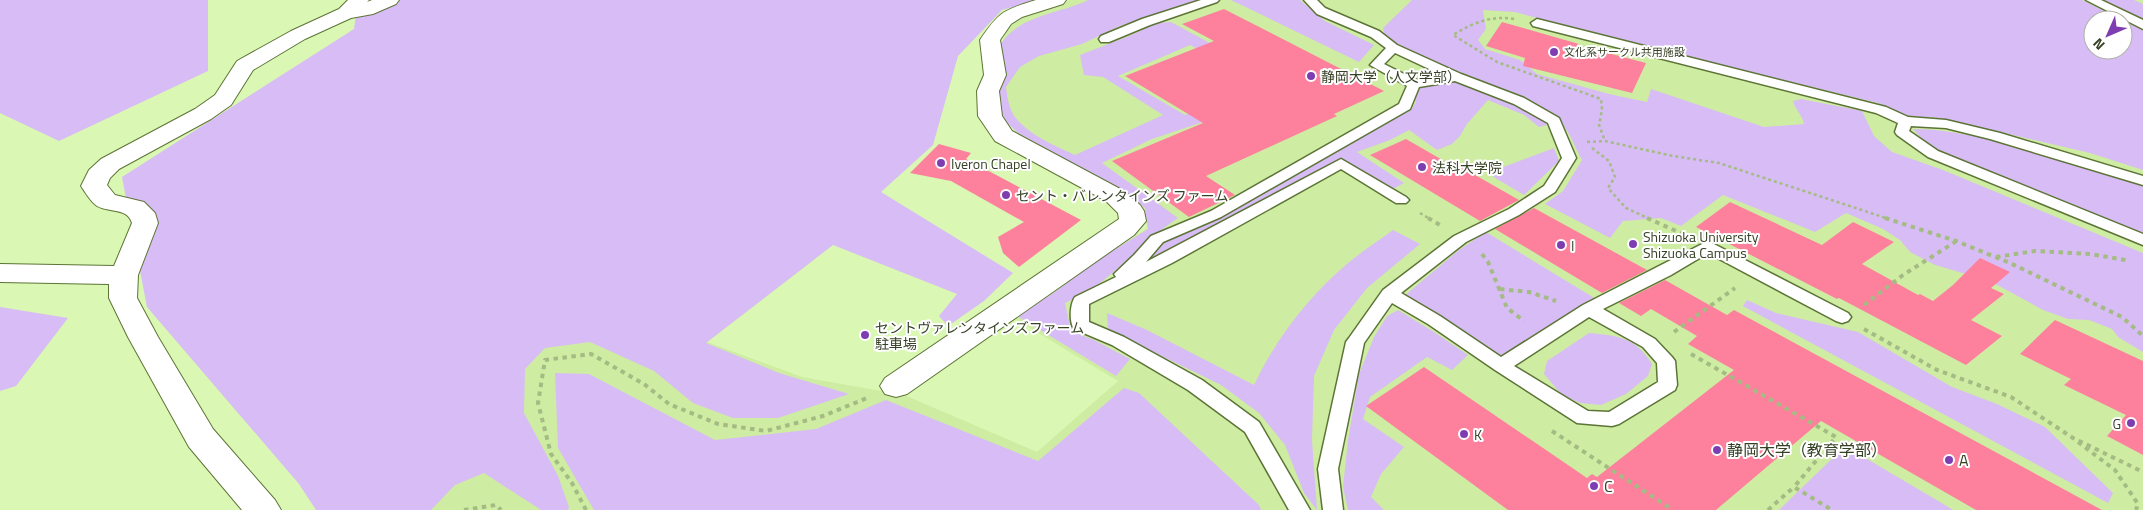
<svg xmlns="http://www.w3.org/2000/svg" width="2143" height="510" font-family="'Titillium Web','Noto Sans JP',sans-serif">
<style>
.built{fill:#ceeda2;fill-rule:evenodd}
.green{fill:#d8bcf5;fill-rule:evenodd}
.building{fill:#fd809d}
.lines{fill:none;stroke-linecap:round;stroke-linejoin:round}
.service-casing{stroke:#5c7436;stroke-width:3}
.minor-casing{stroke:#5c7436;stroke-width:2}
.path-far1{stroke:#a4bb84;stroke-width:2.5;stroke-dasharray:3 3;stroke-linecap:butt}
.path{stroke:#a4bb84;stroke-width:4;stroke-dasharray:4.5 4.5;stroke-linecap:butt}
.service{fill:#fff;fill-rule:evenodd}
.minor{fill:#fff;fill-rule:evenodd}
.poi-dot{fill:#7f3db2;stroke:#fff;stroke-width:2}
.labels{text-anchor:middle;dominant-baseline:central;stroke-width:4;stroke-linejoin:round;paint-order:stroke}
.far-poi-label{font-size:11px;fill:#364126;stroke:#fff;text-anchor:start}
.poi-label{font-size:14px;fill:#364126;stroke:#fff;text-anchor:start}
.near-poi-label{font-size:16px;fill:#364126;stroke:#fff;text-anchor:start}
</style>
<rect width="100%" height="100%" fill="#daf7b3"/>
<path class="built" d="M1070,0H2143V510H319L703,206L815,259L707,342L802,377L904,395L1037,452L1118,381L1012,317L1147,228L1144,209L1120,190L1018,133L997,95L1002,80L1003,60L1001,44L1009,27L1021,17ZM2093,20H2123V50H2093Z"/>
<path class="green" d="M0,0H208V71L59,141L0,113Z
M358,0H1038L1002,10L958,56L933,145L881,192L1013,273L984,301L948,326L939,316L957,294L833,245L706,343L779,373L849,394L778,418H733L693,403L654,371L590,342L545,348L525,369L524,413L558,476L569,507L568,510H541L484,473L455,485L431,510H316L299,484L147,307L122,177L354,29Z
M1088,0H1221L1195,2L1120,26L1082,44L1039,56L1020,67L1006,87C1007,96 1009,109 1015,117C1029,135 1055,146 1075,155L1163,115L1103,77L1084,75L1080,55L1129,36L1156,23L1171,22L1243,61L1261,83L1190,45L1118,76L1185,115L1208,105L1224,115L1152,139L1102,163L1178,218C1138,244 1110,285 1065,303L1071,331L1094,340L1130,359L1116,376L1017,316L1055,292L1088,266L1148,229L1145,208L1121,190L1018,133L1007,123L998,110V94L1004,61L1000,45C1018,15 1060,14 1088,0Z
M1231,0H1300L1325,21L1374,45L1359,62Z
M1412,0H2082L2143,30V170L2090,153L1962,123L1931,117H1903L1878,103L1630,43L1515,12L1483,10L1486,29L1478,40L1485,49L1520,60L1537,74L1609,94L1647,102L1651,89L1764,127L1804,124C1802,114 1795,110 1793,101L1801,99L1862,111L1874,136L1892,152L1943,170L2143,253V352L2118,337L2112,329L2089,320L2068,319L2043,310L1990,281L1935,265L1910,252L1900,240L1883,229L1846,213L1815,232L1723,195L1681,226L1661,218L1623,221L1610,238L1545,204L1563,191L1582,160C1575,148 1570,132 1561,123C1538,97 1499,90 1468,78C1440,67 1410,54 1385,37L1383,28ZM2093,20H2123V50H2093Z
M2101,0H2134L2143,4V20Z
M1455,81L1490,92L1542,117L1547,125L1539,127L1524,115L1488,100L1467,124L1460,136L1452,144L1437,150L1409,130L1390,140L1357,152L1404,183L1391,190L1339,160L1129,274L1158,247L1169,240L1224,214L1278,185L1357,138L1411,110L1416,102L1411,92L1427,85Z
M1913,129C1943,129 1970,135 2000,142C2048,154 2096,168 2143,186V236L1945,157L1924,141Z
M1554,148L1559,161L1524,195L1492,176L1503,167Z
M1393,230L1420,244L1367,288L1334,330L1314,376L1312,440L1317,510L1304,493L1285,445L1259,413L1221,385L1108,330L1107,313L1147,330L1254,385C1276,339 1307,298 1347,264C1361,252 1378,241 1393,230Z
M1486,232L1596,299L1582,305L1503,357L1404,296L1459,250Z
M1747,300L1776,313L1858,332L1952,387L1997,404L2045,427L2113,493L2108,503L1743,306Z
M0,307L68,318L16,386L0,391Z
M1398,310L1434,332L1468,355L1452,370L1427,357L1370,397L1363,419L1404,447L1381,474L1371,497L1384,510H1348L1343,487L1348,440L1359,374L1374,337L1387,316Z
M1589,333C1619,336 1635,337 1652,364L1648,376L1626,394L1601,405L1580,403L1561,394L1544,374L1547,361Z
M555,373L589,374L715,440L816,429L886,400L1038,461L1124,388L1139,393L1259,505L1261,510H594L558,448Z
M1845,446L1940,502L1953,510H1779Z"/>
<path class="building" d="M1224,9L1384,91L1334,114L1337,116L1206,176L1235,195L1189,217L1112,161L1203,123L1125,76L1214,41L1182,24Z
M1502,22L1579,44L1577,45L1646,63L1632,93L1523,66L1525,58L1486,46Z
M1406,139L1458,169L1461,167L1519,200L1480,221L1370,155Z
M939,144L971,153L966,159L1081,220L1019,267L1003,253L998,237L1024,222L951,181L910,173Z
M1730,202L1822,245L1853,222L1894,242L1862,264L1918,295L1920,294L1933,301L1953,285L1980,258L2010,272L1991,288L2004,294L1971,320L2002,336L1966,365L1839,298L1837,299L1696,227Z
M1534,208L1647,270L1602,293L1495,229Z
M1665,280L1727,315L1734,310L2102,510H1976L1821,421L1716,510H1508L1366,406L1424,367L1587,478L1592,474L1597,477L1734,370L1688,344L1697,336L1651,309L1641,316L1619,303Z
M2055,320L2143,361V455L2107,436L2126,415L2064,385L2071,379L2020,354Z"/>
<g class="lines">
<defs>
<path id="service" d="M1201,0H1219L1217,2L1150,25L1109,42H1101L1099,39L1101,36L1142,19Z
M1304,0H1317L1325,8L1379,31L1397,45L1461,74L1524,98L1559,118L1576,158L1555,192L1519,215L1466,242L1401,293L1440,316L1501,357L1583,305L1708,241L1848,313L1851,317L1848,321L1842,323L1836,321L1708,253L1671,275L1603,309L1655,339L1672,357L1675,361L1677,385L1675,390L1619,424L1612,426L1577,423L1495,370L1428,324L1392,303L1364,343L1338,469L1343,510H1323L1318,469L1346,342L1349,338L1383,290L1454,236L1509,209L1544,186L1562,158L1548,123L1514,104L1455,81L1419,87L1410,109L1221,217L1163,242L1146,262L1341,159L1406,197L1409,200L1406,203H1396L1341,169L1172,263L1089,304V322L1124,337L1202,380L1259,422L1310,510H1289L1245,432L1188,390L1112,345L1074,329C1069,322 1070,304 1075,297L1116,277L1114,274L1134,255L1151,236L1211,211L1399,104L1407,86L1370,65L1386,48L1371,37L1317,14ZM1395,53L1442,75L1416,80L1384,64ZM1589,317L1643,347L1657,363L1658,382L1609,412L1588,411L1514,366Z
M2086,0H2101L2143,20V29Z
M1537,19L1886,107L1908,117L1946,120L2000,133L2143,176V185L1990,139L1946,128L1911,126L1909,131L1938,151L2143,234V245L1928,157L1897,135L1895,132L1898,123L1876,113L1533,26L1531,23Z"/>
<path id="minor" d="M348,0H369L367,2L372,0H399L396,4L373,14L351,18L305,39L253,70L231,105L211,119L119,169L110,178L107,185L115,195L144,202L155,213L158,223L138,275L137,298L158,337L213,429L275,500L281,510H242L189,447L128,337L109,298V284L0,282V264L114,266L132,223C127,207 109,213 97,206C91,202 85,192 81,186L89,170L101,159L195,109L215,95L237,61L291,31L339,9Z
M1036,0H1066L1063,4L1022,17L1011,24L1000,40L1006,75L999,91L1002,116L1012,131L1124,191L1140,205L1144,211L1146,221L1134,235L907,394L896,397L885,394L880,386L885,378L1119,219L1118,213L1106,201L995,141L978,116L977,91L984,75L980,40C999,12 1003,10 1036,0Z"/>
</defs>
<use href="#service" class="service-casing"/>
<use href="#minor" class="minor-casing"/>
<path class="path-far1" d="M1514,19C1492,15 1472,23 1453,35L1497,62L1601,99L1602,110L1599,125L1605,141
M1587,142L1605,141L1673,156L1719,163L1889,219
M1592,148L1609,161L1615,177L1608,188L1626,208L1650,219
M1420,213L1430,219"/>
<path class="path" d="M1428,218L1440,225
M1647,218L1683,234
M1885,218L1956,241L2010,263L2122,317L2143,336
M1482,254L1488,262L1507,308L1524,321
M1996,257L2035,251L2090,254L2126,260
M1500,289L1529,292L1556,301
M1864,305L1903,275L1955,242
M1864,329L1937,370L2011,397L2073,438L2143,472
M1674,332L1735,288
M1691,354L1836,437L1794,487
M1552,431L1673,510
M2078,442L2115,470L2138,504L2136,510
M464,510L496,505L501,510
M586,510L572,483L551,454L538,403L545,360L591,354L644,384L669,404L718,424L766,431L823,416L867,398
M1768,510L1794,487L1832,510"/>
<use href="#service" class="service"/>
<use href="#minor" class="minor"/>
</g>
<g class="poi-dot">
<circle cx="1554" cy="52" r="5"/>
<circle cx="1311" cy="76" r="5"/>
<circle cx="941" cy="163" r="5"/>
<circle cx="1422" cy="167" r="5"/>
<circle cx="1006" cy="195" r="5"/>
<circle cx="1633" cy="244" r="5"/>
<circle cx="1561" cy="245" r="5"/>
<circle cx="865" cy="335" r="5"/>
<circle cx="2131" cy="423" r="5"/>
<circle cx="1464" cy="434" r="5"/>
<circle cx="1717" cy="450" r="5"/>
<circle cx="1949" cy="460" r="5"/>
<circle cx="1594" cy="486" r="5"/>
</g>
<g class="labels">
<g class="far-poi-label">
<text x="1564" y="52">文化系サークル共用施設</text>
</g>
<g class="poi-label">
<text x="1321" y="76">静岡大学（人文学部）</text>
<text x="951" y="163">Iveron Chapel</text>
<text x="1432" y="167">法科大学院</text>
<text x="1016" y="195">セント・バレンタインズ ファーム</text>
<text x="1643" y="236">Shizuoka University<tspan x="1643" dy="16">Shizuoka Campus</tspan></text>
<text x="1571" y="245">I</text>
<text x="875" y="327">セントヴァレンタインズファーム<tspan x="875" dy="16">駐車場</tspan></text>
<text x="2121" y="423" text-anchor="end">G</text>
<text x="1474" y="434">K</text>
</g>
<g class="near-poi-label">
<text x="1727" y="450">静岡大学（教育学部）</text>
<text x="1959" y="460">A</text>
<text x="1604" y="486">C</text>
</g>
</g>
<g transform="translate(2108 35) rotate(225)"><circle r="24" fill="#ffffff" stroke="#afb3a8"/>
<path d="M0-4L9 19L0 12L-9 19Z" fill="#7f3db2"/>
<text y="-8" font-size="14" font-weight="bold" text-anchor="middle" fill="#364126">N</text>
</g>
</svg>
